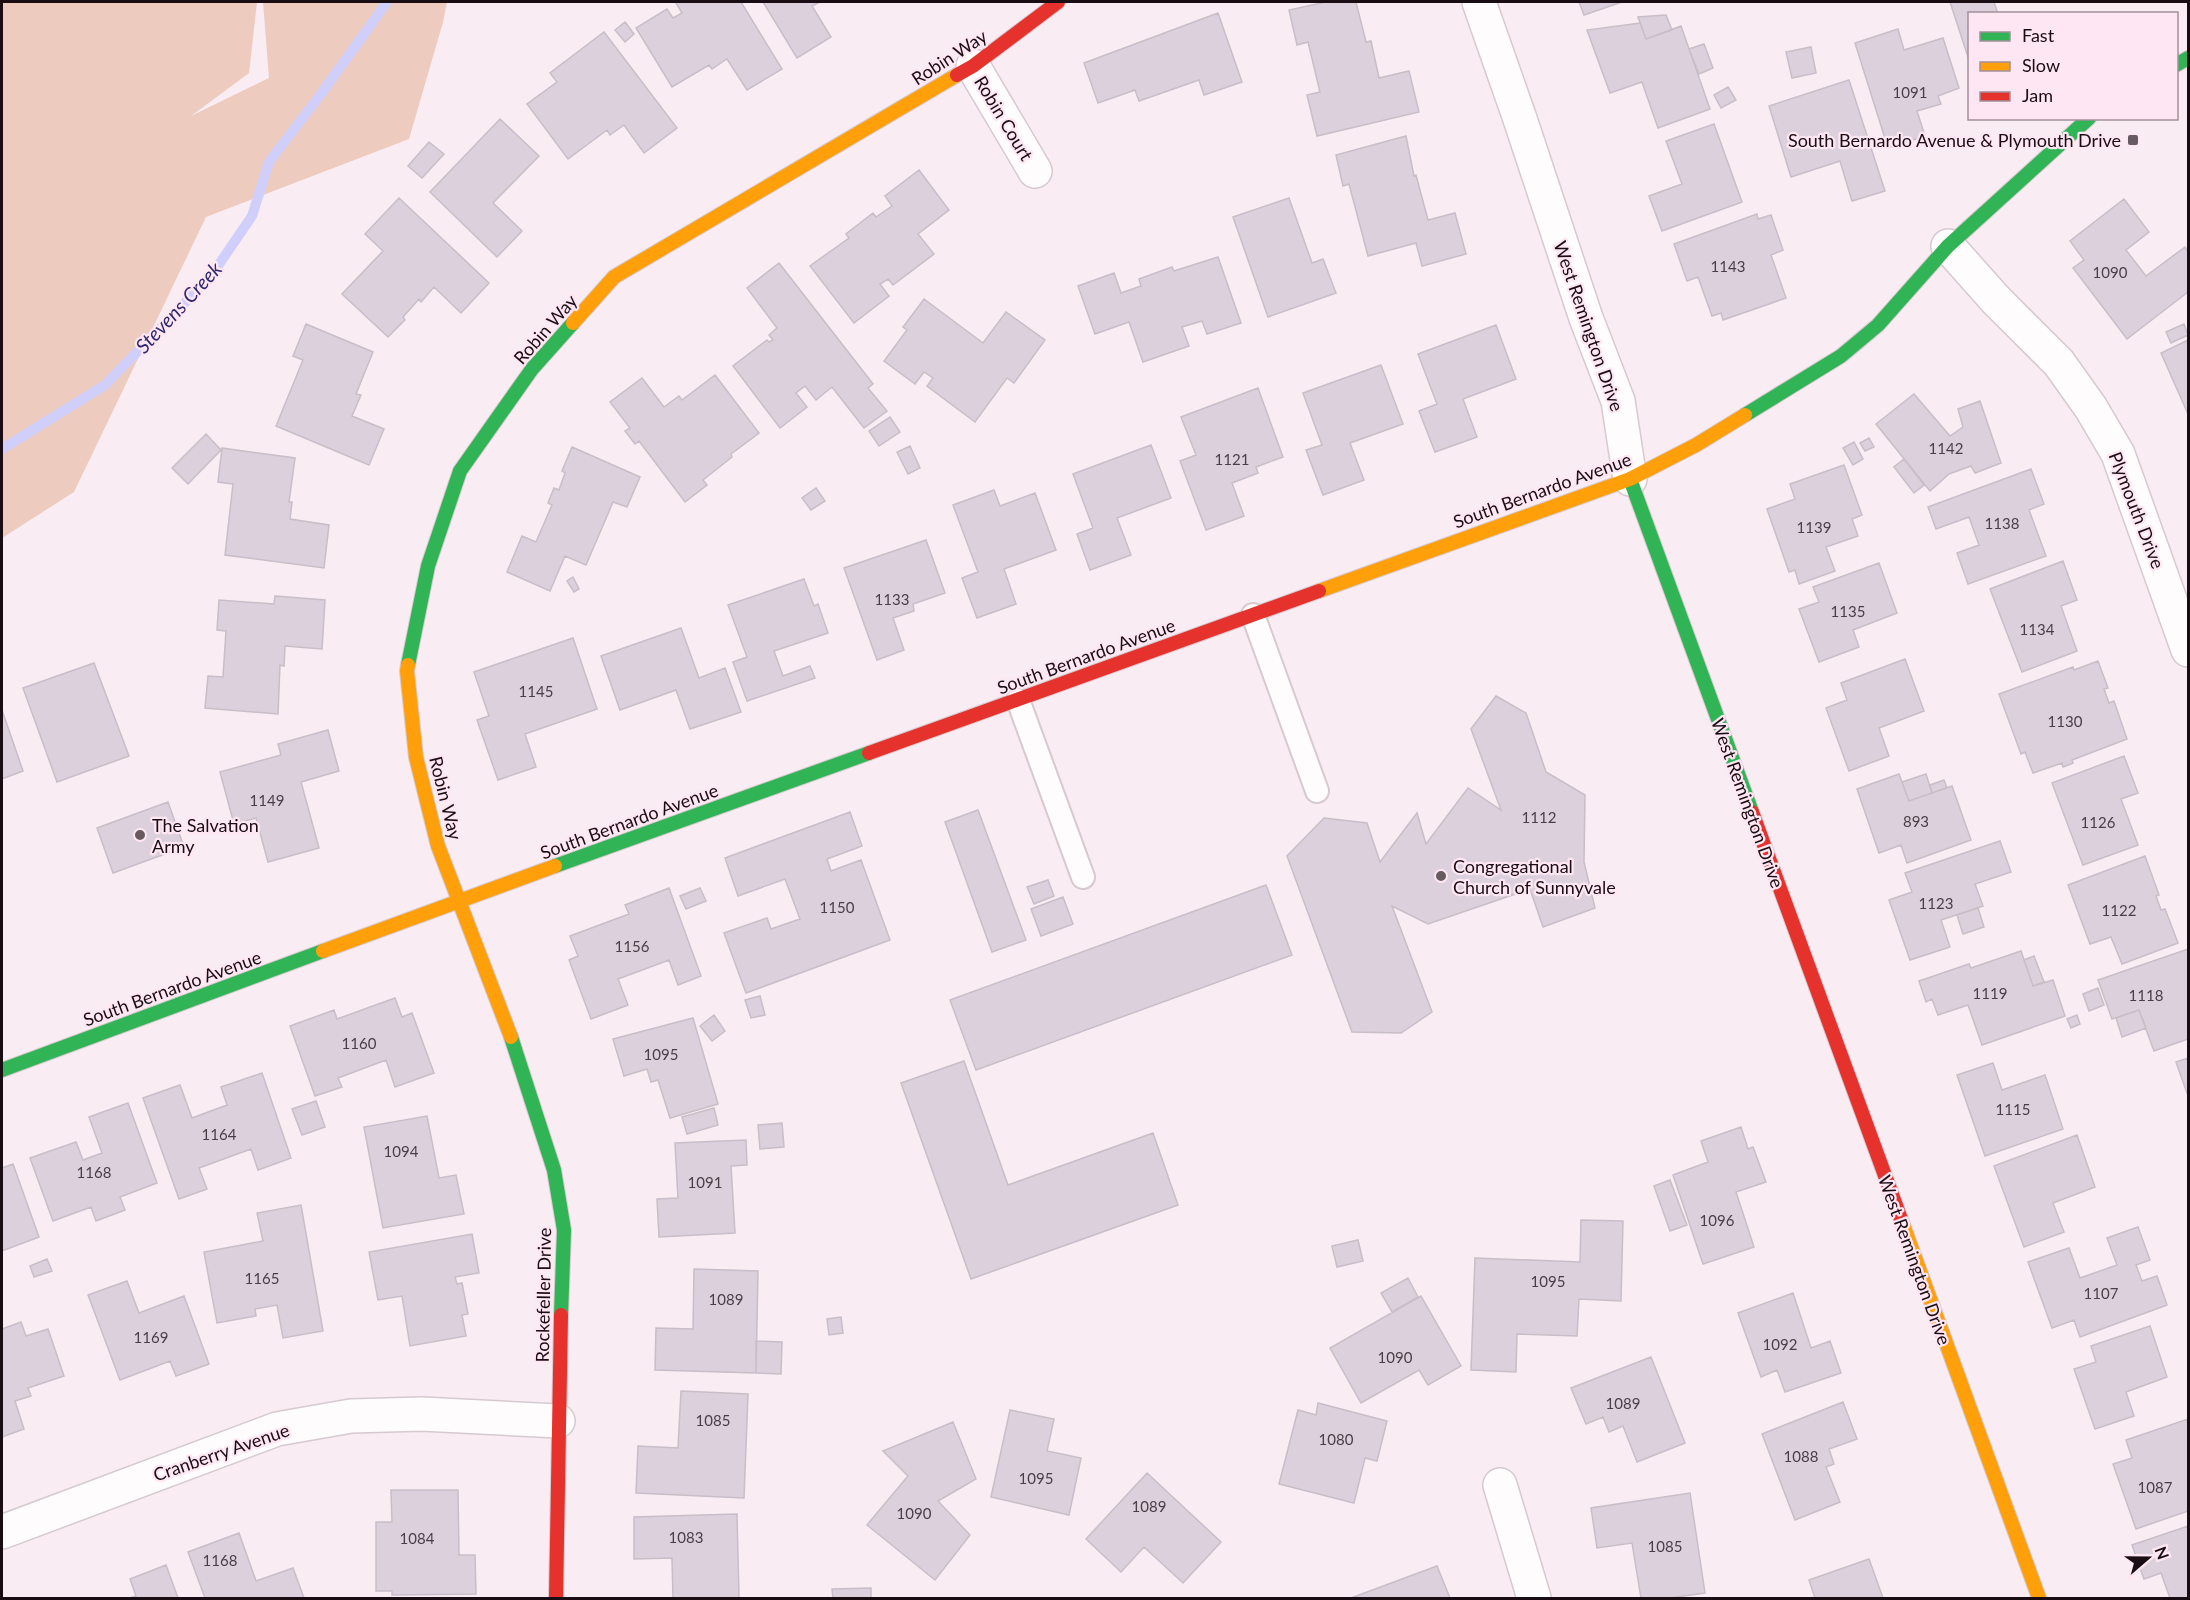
<svg xmlns="http://www.w3.org/2000/svg" width="2190" height="1600" font-family="Lato,sans-serif">
<style>
.green{fill:#edcbbe}
.lines{fill:none;stroke-linecap:round;stroke-linejoin:round}
.stream{stroke:#d0cffb;stroke-width:10}
.building{fill:#dcd0dd;stroke:#c8bec7;stroke-width:1.5}
.lane-casing{stroke:#d6c9cf;stroke-width:26}
.street-casing{stroke:#d6c9cf;stroke-width:36}
.fast-casing{stroke:#d6c9cf;stroke-width:16}
.slow-casing{stroke:#d6c9cf;stroke-width:16}
.jam-casing{stroke:#d6c9cf;stroke-width:16}
.lane{stroke:#fefcfd;stroke-width:22}
.street{stroke:#fefcfd;stroke-width:33}
.fast{stroke:#30b455;stroke-width:14}
.slow{stroke:#ff9f0a;stroke-width:14}
.jam{stroke:#e5322d;stroke-width:14}
.poi-dot{fill:#675b61;stroke:#fee7f2;stroke-width:2}
.labels{text-anchor:middle;dominant-baseline:central;stroke-width:4.5;stroke-linejoin:round;paint-order:stroke}
.number-label{font-size:15px;fill:#4a3e46}
.street-label{font-size:18px;fill:#190d13;stroke:#fee7f2}
.poi-label{font-size:18px;fill:#190d13;stroke:#fee7f2;text-anchor:start}
.water-label{font-size:20px;font-style:italic;fill:#2e2a6e;stroke:#fee7f2}
</style>
<rect width="100%" height="100%" fill="#f9ecf2"/>
<path class="green" d="M2,2H257L249,73L191,116L269,78L263,2H447L443,22L409,139L206,217L74,492L2,538Z"/>
<g class="lines">
<path class="stream" d="M2,449L105,385L211,276L252,216L269,162L321,94L387,2"/>
</g>
<path class="building" d="M679,2H741L782,69L747,90L727,59L712,69L709,65L672,87L636,28L667,9L673,18L682,13L676,3Z
M763,2H820L812,6L831,37L797,58Z
M1326,2H1356L1366,42L1371,41L1379,78L1409,71L1419,112L1317,136L1307,95L1320,92L1308,42L1297,45L1289,10Z
M1579,2H1622L1584,15Z
M1950,2H1994L1998,14H1970V63Z
M1218,13L1242,82L1204,95L1199,80L1139,101L1135,90L1098,103L1084,63Z
M1666,15L1672,30L1646,39L1638,17Z
M625,22L634,34L625,42L615,30Z
M1640,23L1646,39L1681,26L1710,109L1658,128L1642,82L1610,93L1587,30Z
M1898,29L1904,50L1943,38L1959,88L1938,96L1941,104L1917,111L1925,136L1888,148L1855,43Z
M604,32L677,128L644,153L624,125L610,135L607,130L568,159L527,104L557,82L550,73Z
M1704,44L1713,68L1699,74L1689,49Z
M1811,47L1816,73L1792,78L1786,52Z
M1849,80L1885,191L1852,201L1840,161L1791,177L1769,106Z
M1728,87L1736,100L1721,108L1714,95Z
M500,119L539,156L493,203L522,231L497,257L430,192Z
M1714,124L1742,202L1662,231L1649,196L1682,184L1666,141Z
M1406,136L1414,176L1416,175L1428,220L1455,213L1466,254L1422,266L1416,243L1368,256L1349,184L1343,186L1336,155Z
M429,142L444,154L422,178L408,166Z
M919,170L949,210L918,234L934,254L893,285L888,279L880,284L889,296L854,323L810,266L849,238L846,234L873,213L876,217L892,206L885,196Z
M399,198L489,283L461,313L434,287L421,302L419,299L403,317L405,320L388,337L342,294L383,251L365,234Z
M1289,198L1312,263L1323,259L1336,293L1268,317L1233,217Z
M2124,199L2149,232L2126,250L2146,276L2185,247L2188,252V292L2127,339L2073,268L2084,260L2070,241Z
M1757,214L1758,219L1771,215L1783,250L1771,255L1786,298L1723,320L1721,313L1712,316L1698,277L1687,281L1674,244Z
M1218,257L1241,323L1207,334L1202,321L1182,327L1189,346L1143,362L1129,322L1095,334L1078,286L1114,273L1121,293L1141,286L1139,279L1172,267L1174,271Z
M779,263L873,384L868,388L887,411L864,428L832,387L816,400L805,386L796,393L807,407L780,428L733,366L767,340L769,342L773,340L769,335L777,328L747,288Z
M924,299L983,343L1006,312L1045,340L1014,383L1007,378L975,422L927,386L933,378L924,372L915,384L884,361L907,330L903,327Z
M306,324L373,352L356,394L361,395L352,416L384,429L369,465L276,426L303,360L293,356Z
M2184,324L2188,335L2171,343L2166,332Z
M1496,325L1516,379L1463,399L1477,437L1435,452L1419,411L1437,404L1418,354Z
M2188,340V414L2161,353Z
M1381,365L1403,424L1350,443L1364,480L1323,495L1306,450L1322,445L1303,393Z
M715,375L759,433L731,454L732,457L703,480L707,485L685,502L639,441L635,444L625,431L630,428L610,402L642,378L664,407L679,396L682,400Z
M1258,388L1283,457L1256,467L1258,473L1232,483L1244,516L1206,530L1180,461L1196,455L1181,417Z
M1914,394L1950,436L1963,427L1958,409L1980,401L2001,463L1975,473L1971,466L1949,474L1930,491L1876,424Z
M890,417L900,432L879,446L869,431Z
M206,434L221,450L188,484L172,468Z
M1869,438L1874,447L1865,451L1860,443Z
M1854,442L1863,459L1853,465L1843,448Z
M1151,445L1171,498L1117,518L1131,555L1090,570L1077,534L1093,528L1073,474Z
M910,446L920,468L908,474L897,452Z
M572,447L640,477L627,507L613,502L586,565L565,556L550,591L507,572L522,536L536,542L552,505L548,503L554,488L559,490L565,473L562,471Z
M222,448L295,458L289,502H292L290,519L329,525L324,568L225,555L233,484L218,482Z
M1904,459L1924,485L1914,493L1894,467Z
M1844,465L1862,515L1852,519L1858,536L1826,547L1835,571L1799,584L1795,570L1789,572L1767,509L1795,499L1790,484Z
M2031,469L2044,504L2029,510L2046,556L1968,584L1957,553L1979,545L1969,517L1936,529L1928,507Z
M816,488L825,501L811,510L802,498Z
M994,490L1000,506L1035,493L1056,550L1004,569L1016,604L977,618L962,578L978,572L953,505Z
M926,540L945,593L913,604L914,611L893,618L904,650L877,660L844,568Z
M2063,561L2077,600L2061,606L2077,651L2022,672L1990,589Z
M1879,563L1897,613L1853,630L1859,647L1819,662L1799,609L1819,602L1813,587Z
M573,577L579,589L574,592L567,581Z
M804,579L814,606L818,604L828,633L774,651L783,676L810,666L815,678L747,701L733,662L747,657L728,605Z
M275,596L325,600L322,649L285,646L284,666L280,665L278,714L205,708L208,676L223,677L226,631L217,630L219,600L274,604Z
M681,628L699,678L725,668L741,712L690,729L676,690L620,710L601,656Z
M573,638L597,709L525,734L536,767L498,780L477,720L489,716L474,672Z
M1905,659L1924,711L1879,728L1889,756L1849,771L1826,708L1847,700L1841,683Z
M2098,661L2108,688L2104,689L2109,703L2114,701L2127,739L2072,760L2073,763L2063,767L2062,763L2033,773L2025,752L2021,754L1999,694L2073,667L2074,670Z
M94,663L129,756L57,782L23,688Z
M1496,696L1526,713L1546,772L1585,795L1584,862L1595,908L1543,927L1530,889L1428,924L1392,906L1432,1012L1401,1033L1352,1032L1287,856L1324,818L1367,823L1380,862L1417,813L1426,844L1468,788L1501,810L1471,729Z
M2,710L23,771L2,779Z
M328,730L339,771L301,782L319,848L268,862L256,818L234,824L220,772L281,755L278,744Z
M2124,756L2138,793L2121,799L2138,845L2083,865L2052,783Z
M1899,774L1909,801L1952,786L1971,840L1907,863L1901,845L1879,853L1857,789Z
M1926,774L1932,793L1909,801L1902,782Z
M1944,780L1947,788L1932,793L1930,785Z
M168,802L184,847L113,873L97,828Z
M978,810L1026,940L992,952L945,822Z
M850,812L862,846L827,859L831,871L861,860L890,940L746,993L724,933L767,918L771,929L800,919L785,879L738,896L725,858Z
M2000,841L2011,872L1975,884L1983,906L1941,920L1950,947L1910,960L1889,900L1912,892L1905,873Z
M2145,856L2159,895L2156,896L2161,910L2165,909L2178,943L2122,964L2111,937L2090,944L2068,885Z
M1048,880L1054,896L1034,904L1027,887Z
M1266,885L1292,955L976,1070L950,1000Z
M669,888L701,976L678,985L669,960L618,979L628,1005L591,1019L569,960L578,956L570,936L629,914L625,905Z
M700,888L706,901L686,909L680,896Z
M1063,897L1073,924L1041,936L1031,909Z
M1978,908L1984,927L1963,934L1957,915Z
M2188,949V1039L2154,1051L2139,1010L2112,1019L2098,980Z
M2021,951L2033,986L2053,980L2065,1016L1982,1045L1968,1005L1938,1015L1932,999L1926,1002L1919,981L1969,964L1971,968Z
M2034,956L2044,982L2033,986L2024,960Z
M2098,988L2104,1005L2089,1011L2083,994Z
M760,996L765,1015L751,1018L745,1000Z
M395,998L402,1017L412,1013L434,1073L395,1087L386,1060L338,1078L342,1087L315,1096L290,1026L334,1010L337,1019Z
M2139,1010L2146,1028L2122,1037L2116,1018Z
M714,1015L725,1031L712,1041L700,1026Z
M2077,1015L2080,1024L2071,1028L2067,1019Z
M693,1018L718,1104L670,1118L658,1080L651,1082L647,1069L624,1076L613,1039Z
M2188,1058V1096L2176,1062Z
M964,1061L1008,1185L1153,1133L1178,1205L971,1279L901,1083Z
M1993,1063L2002,1090L2045,1075L2063,1129L1985,1156L1957,1075Z
M262,1073L291,1158L258,1170L251,1149L199,1168L207,1189L179,1199L143,1098L180,1085L192,1118L227,1105L221,1087Z
M316,1101L325,1127L302,1135L292,1109Z
M128,1103L157,1183L120,1197L125,1210L96,1221L91,1207L53,1221L30,1158L76,1142L83,1160L102,1153L89,1117Z
M714,1108L718,1125L687,1134L682,1117Z
M427,1116L439,1178L456,1175L464,1214L383,1228L364,1127Z
M782,1123L784,1147L760,1149L758,1125Z
M1741,1127L1748,1149L1753,1147L1766,1182L1736,1192L1754,1247L1703,1264L1673,1175L1708,1162L1701,1141Z
M2077,1135L2095,1187L2053,1203L2064,1232L2024,1247L1994,1166Z
M746,1140L747,1165L731,1166L735,1233L659,1237L657,1199L678,1198L675,1143Z
M13,1164L39,1237L2,1251V1168Z
M1670,1180L1687,1225L1670,1231L1654,1186Z
M301,1205L323,1331L283,1338L277,1305L255,1309L256,1316L217,1323L204,1252L263,1241L257,1213Z
M1581,1220L1623,1221L1621,1301L1579,1299L1577,1336L1517,1334L1516,1372L1471,1370L1475,1258L1580,1262Z
M2138,1227L2150,1260L2136,1265L2142,1281L2157,1276L2167,1305L2080,1337L2074,1320L2052,1328L2028,1262L2069,1248L2080,1278L2117,1265L2107,1238Z
M472,1234L479,1273L455,1277L457,1284L462,1283L468,1314L462,1315L466,1336L410,1346L402,1296L378,1300L369,1252Z
M1358,1240L1363,1261L1337,1267L1332,1246Z
M47,1259L52,1271L34,1277L30,1266Z
M694,1269L758,1271L756,1373L655,1370L656,1328L693,1329Z
M1408,1278L1418,1297L1392,1312L1381,1293Z
M127,1281L139,1313L184,1296L209,1364L176,1376L170,1361L120,1380L88,1295Z
M1793,1293L1811,1348L1830,1341L1841,1373L1785,1392L1777,1370L1761,1377L1738,1313Z
M1421,1296L1461,1366L1428,1385L1419,1370L1361,1403L1330,1348Z
M841,1317L843,1333L829,1335L827,1319Z
M21,1322L26,1336L48,1329L64,1376L28,1388L31,1396L15,1401L24,1429L2,1437V1329Z
M2150,1326L2167,1377L2126,1392L2134,1416L2095,1429L2074,1369L2096,1362L2091,1346Z
M756,1341L782,1342L781,1374L756,1373Z
M1651,1357L1685,1443L1637,1462L1623,1426L1609,1432L1603,1417L1586,1424L1571,1388Z
M681,1391L748,1394L744,1498L636,1493L638,1446L678,1448Z
M1843,1402L1857,1439L1829,1449L1834,1464L1826,1467L1840,1502L1795,1520L1762,1434Z
M1318,1403L1387,1421L1377,1461L1365,1458L1354,1503L1279,1484L1298,1410L1316,1415Z
M1010,1410L1054,1419L1047,1451L1081,1458L1069,1515L991,1497Z
M2188,1419V1511L2136,1529L2113,1464L2132,1458L2126,1440Z
M953,1422L976,1479L938,1501L970,1535L935,1580L867,1525L908,1476L883,1451Z
M1147,1473L1221,1542L1183,1583L1144,1547L1121,1572L1086,1539Z
M391,1490H458L459,1555H475L476,1594L392,1595V1591H376V1522H392Z
M1690,1493L1705,1593L1669,1598H1641L1632,1543L1597,1548L1591,1508Z
M737,1514L739,1598H673L672,1558L634,1559V1517Z
M2188,1526V1598H2170L2161,1573L2144,1579L2132,1545Z
M239,1533L256,1581L293,1568L304,1598H205L188,1552Z
M1869,1559L1883,1598H1815L1809,1580Z
M166,1565L178,1598H130L136,1596L130,1579Z
M1437,1566L1450,1598H1351Z
M871,1588V1598H833L832,1589Z"/>
<g class="lines">
<defs>
<path id="lane" d="M1253,615L1317,791
M1018,700L1083,877"/>
<path id="street" d="M1479,2L1520,119L1586,318L1618,401L1630,479
M973,66L1035,171
M1948,246L1996,300L2059,363L2091,408L2118,454L2188,650
M1500,1485L1534,1598
M2,1532L277,1429L351,1416L422,1414L558,1421"/>
<path id="fast" d="M2176,65L2188,58
M1745,415L1841,356L1878,325L1948,246L2089,118
M1630,479L1752,812
M408,665L428,566L460,471L532,369L573,323
M555,866L869,753
M511,1037L554,1170L564,1230L561,1315
M2,1070L323,951"/>
<path id="slow" d="M573,323L614,277L957,75
M1319,591L1630,479L1696,445L1745,415
M408,665L407,671L416,757L438,846L511,1037
M323,951L555,866
M1902,1222L2039,1598"/>
<path id="jam" d="M957,75L973,66L1058,2
M869,753L1319,591
M1752,812L1902,1222
M556,1598L561,1315"/>
</defs>
<use href="#lane" class="lane-casing"/>
<use href="#street" class="street-casing"/>
<use href="#fast" class="fast-casing"/>
<use href="#slow" class="slow-casing"/>
<use href="#jam" class="jam-casing"/>
<use href="#lane" class="lane"/>
<use href="#street" class="street"/>
<use href="#fast" class="fast"/>
<use href="#slow" class="slow"/>
<use href="#jam" class="jam"/>
</g>
<g class="poi-dot">
<rect x="2127" y="134" width="12" height="12" rx="3"/>
<circle cx="140" cy="835" r="6"/>
<circle cx="1441" cy="876" r="6"/>
</g>
<g class="labels">
<g class="number-label">
<text x="1910" y="92">1091</text>
<text x="1728" y="266">1143</text>
<text x="2110" y="272">1090</text>
<text x="1946" y="448">1142</text>
<text x="1232" y="459">1121</text>
<text x="2002" y="523">1138</text>
<text x="1814" y="527">1139</text>
<text x="892" y="599">1133</text>
<text x="1848" y="611">1135</text>
<text x="2037" y="629">1134</text>
<text x="536" y="691">1145</text>
<text x="2065" y="721">1130</text>
<text x="267" y="800">1149</text>
<text x="1539" y="817">1112</text>
<text x="1916" y="821">893</text>
<text x="2098" y="822">1126</text>
<text x="1936" y="903">1123</text>
<text x="837" y="907">1150</text>
<text x="2119" y="910">1122</text>
<text x="632" y="946">1156</text>
<text x="1990" y="993">1119</text>
<text x="2146" y="995">1118</text>
<text x="359" y="1043">1160</text>
<text x="661" y="1054">1095</text>
<text x="2013" y="1109">1115</text>
<text x="219" y="1134">1164</text>
<text x="401" y="1151">1094</text>
<text x="94" y="1172">1168</text>
<text x="705" y="1182">1091</text>
<text x="1717" y="1220">1096</text>
<text x="262" y="1278">1165</text>
<text x="1548" y="1281">1095</text>
<text x="2101" y="1293">1107</text>
<text x="726" y="1299">1089</text>
<text x="151" y="1337">1169</text>
<text x="1780" y="1344">1092</text>
<text x="1395" y="1357">1090</text>
<text x="1623" y="1403">1089</text>
<text x="713" y="1420">1085</text>
<text x="1336" y="1439">1080</text>
<text x="1801" y="1456">1088</text>
<text x="1036" y="1478">1095</text>
<text x="2155" y="1487">1087</text>
<text x="1149" y="1506">1089</text>
<text x="914" y="1513">1090</text>
<text x="686" y="1537">1083</text>
<text x="417" y="1538">1084</text>
<text x="1665" y="1546">1085</text>
<text x="220" y="1560">1168</text>
</g>
<g class="street-label">
<text transform="translate(949 57) rotate(-33)">Robin Way</text>
<text transform="translate(1004 118) rotate(59)">Robin Court</text>
<text transform="translate(1589 326) rotate(71)">West Remington Drive</text>
<text transform="translate(545 329) rotate(-49)">Robin Way</text>
<text transform="translate(1542 490) rotate(-20)">South Bernardo Avenue</text>
<text transform="translate(2137 510) rotate(69)">Plymouth Drive</text>
<text transform="translate(1086 656) rotate(-20)">South Bernardo Avenue</text>
<text transform="translate(446 798) rotate(76)">Robin Way</text>
<text transform="translate(1748 803) rotate(70)">West Remington Drive</text>
<text transform="translate(629 821) rotate(-20)">South Bernardo Avenue</text>
<text transform="translate(172 988) rotate(-20)">South Bernardo Avenue</text>
<text transform="translate(1915 1260) rotate(70)">West Remington Drive</text>
<text transform="translate(543 1295) rotate(-89)">Rockefeller Drive</text>
<text transform="translate(221 1452) rotate(-19)">Cranberry Avenue</text>
</g>
<g class="poi-label">
<text x="2121" y="140" text-anchor="end">South Bernardo Avenue &amp; Plymouth Drive</text>
<text x="152" y="825">The Salvation<tspan x="152" dy="21">Army</tspan></text>
<text x="1453" y="866">Congregational<tspan x="1453" dy="21">Church of Sunnyvale</tspan></text>
</g>
<g class="water-label">
<text transform="translate(178 307) rotate(-47)">Stevens Creek</text>
</g>
</g>
<rect width="2190" height="1600" fill="none" stroke="#190d13" stroke-width="6"/>
<rect x="1968" y="12" width="210" height="108" fill="#fee7f2" stroke="#a29099" stroke-width="1.5"/>
<rect x="1980" y="32" width="30" height="9" fill="#30b455" stroke="#a29099" stroke-width="1.5"/>
<text x="2022" y="42" font-size="18" fill="#190d13">Fast</text>
<rect x="1980" y="62" width="30" height="9" fill="#ff9f0a" stroke="#a29099" stroke-width="1.5"/>
<text x="2022" y="72" font-size="18" fill="#190d13">Slow</text>
<rect x="1980" y="92" width="30" height="9" fill="#e5322d" stroke="#a29099" stroke-width="1.5"/>
<text x="2022" y="102" font-size="18" fill="#190d13">Jam</text>
<g transform="translate(2148 1558) rotate(70)" stroke="#fee7f2" stroke-width="4.5" paint-order="stroke">
<path d="M0-4.5L10 22L0 15L-10 22Z" fill="#190d13"/>
<text y="-9" font-size="16" font-weight="bold" text-anchor="middle" fill="#190d13">N</text>
</g>
</svg>
